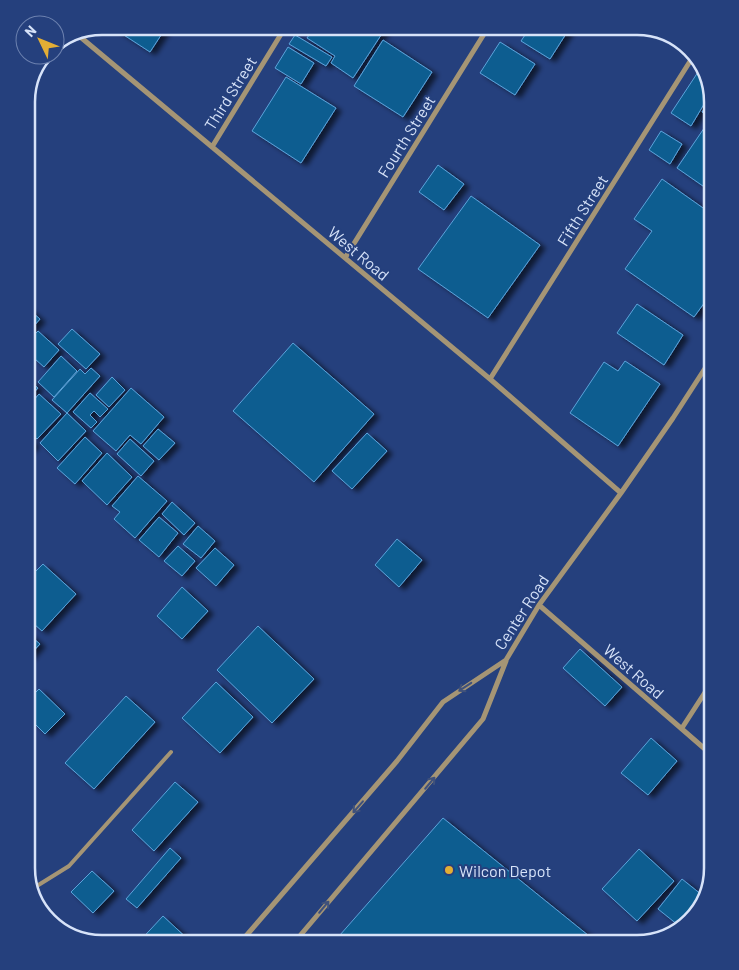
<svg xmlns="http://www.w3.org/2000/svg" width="739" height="970" font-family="Barlow,sans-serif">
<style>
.building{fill:#0c5d90;stroke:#5ca3da;filter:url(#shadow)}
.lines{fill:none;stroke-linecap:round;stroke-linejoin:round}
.lane{stroke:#a59575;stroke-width:4}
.street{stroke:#a59575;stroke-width:5}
.oneway{stroke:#3f517b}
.poi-dot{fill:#e3ae35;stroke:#25407d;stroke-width:2}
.labels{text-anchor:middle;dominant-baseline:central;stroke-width:4;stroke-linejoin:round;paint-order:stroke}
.street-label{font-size:16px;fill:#d7e3f9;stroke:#25407d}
.poi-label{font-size:16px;fill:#d7e3f9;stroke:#25407d;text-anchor:start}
.rim{fill:none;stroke:#d7e3f9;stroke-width:2.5}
</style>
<defs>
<filter id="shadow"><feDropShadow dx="5.5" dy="3" stdDeviation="2.5" flood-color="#0009"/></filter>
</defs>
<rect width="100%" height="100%" fill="#25407d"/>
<path class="building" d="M110,26H167L150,52Z
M315,26H387L353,78L331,63L335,56L307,38Z
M531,26H571L550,59L521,41Z
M295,35L332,57L326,66L289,44Z
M383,40L432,72L403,117L354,86Z
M500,42L535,64L515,95L480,73Z
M288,47L314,63L301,84L275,68Z
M702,66L710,94L691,126L671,113Z
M286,77L336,108L301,163L252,131Z
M712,98L713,102V193L677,168L711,118L702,112Z
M661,131L682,144L670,164L649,150Z
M438,165L464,184L444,210L419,192Z
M662,179L713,215V291L694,317L625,269L652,231L634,219Z
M471,196L540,245L488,318L418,269Z
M637,304L683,335L664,365L617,333Z
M26,307L40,319L26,335Z
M72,329L100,354L86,369L58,344Z
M38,331L59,350L44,367L26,351V343Z
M293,343L374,414L314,482L233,411Z
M61,356L77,371L54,397L38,382Z
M625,361L660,384L618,446L570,413L604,362L618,371Z
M91,368L100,376L67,413L52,400L80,369L85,374Z
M112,377L125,390L109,407L96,395Z
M26,378L38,388L26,401Z
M131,388L164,417L141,444L130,435L116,451L93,431Z
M90,393L108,409L100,417L94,411L90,415L97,422L91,428L73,412Z
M39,394L61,414L37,439L26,429V409Z
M67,413L86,431L58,461L40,443Z
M158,429L175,443L159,460L143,446Z
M367,433L387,451L352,489L332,471Z
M26,437L34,444L26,452Z
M85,437L102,453L75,484L57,468Z
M130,439L154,461L141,476L117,454Z
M107,453L132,477L107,505L82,481Z
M138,476L167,501L135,538L114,519L120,512L112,506Z
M172,502L195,523L184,535L162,514Z
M159,517L178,533L159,557L139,540Z
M198,526L215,541L201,558L183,544Z
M397,539L422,560L399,587L375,565Z
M178,546L195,561L182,576L164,561Z
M215,548L234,565L216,586L196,568Z
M43,564L76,594L42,631L26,617V581Z
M182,587L208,611L182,639L157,616Z
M258,626L314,679L272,723L217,670Z
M26,632L40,644L26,659Z
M580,649L622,687L605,706L563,668Z
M216,682L253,717L220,753L182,718Z
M39,689L65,714L45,734L26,715V702Z
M126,696L155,722L94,789L65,763Z
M651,738L677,761L648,795L621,773Z
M175,782L198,802L154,851L132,830Z
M443,818L599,944H332Z
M170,848L181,858L137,908L126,899Z
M639,849L674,881L637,921L602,889Z
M92,871L114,891L93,913L71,892Z
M682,879L702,895L678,925L658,909Z
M704,900L703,906L683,927V926Z
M163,916L191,942L189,944H137Z"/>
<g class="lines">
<path class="lane" d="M32,889L69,866L171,752"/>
<path class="street" d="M78,35L490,379L621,493
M212,147L286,26
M345,258L489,26
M490,379L694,55
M539,605L713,756
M682,728L713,680
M239,944L397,761L443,702L506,660L539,605L621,493L673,418L713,356
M293,944L483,719L506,661"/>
</g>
<defs><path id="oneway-shaft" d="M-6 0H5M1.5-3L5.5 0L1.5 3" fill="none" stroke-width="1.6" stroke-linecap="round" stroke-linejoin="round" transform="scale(1.25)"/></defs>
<g class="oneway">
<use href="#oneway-shaft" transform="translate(465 687) rotate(147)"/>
<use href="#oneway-shaft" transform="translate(430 783) rotate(-50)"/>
<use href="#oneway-shaft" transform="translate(358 807) rotate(131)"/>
<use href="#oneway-shaft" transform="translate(324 907) rotate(-50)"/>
</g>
<circle class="poi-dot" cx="449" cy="870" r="5"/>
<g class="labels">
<g class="street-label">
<text transform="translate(230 93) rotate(-58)">Third Street</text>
<text transform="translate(406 136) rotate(-58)">Fourth Street</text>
<text transform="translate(582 210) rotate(-58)">Fifth Street</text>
<text transform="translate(359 253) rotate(40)">West Road</text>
<text transform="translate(521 612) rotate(-57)">Center Road</text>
<text transform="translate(634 671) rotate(41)">West Road</text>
</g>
<g class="poi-label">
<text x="459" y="870">Wilcon Depot</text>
</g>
</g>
<path d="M0 0H739V970H0ZM102 35H637A67 67 0 0 1 704 102V868A67 67 0 0 1 637 935H102A67 67 0 0 1 35 868V102A67 67 0 0 1 102 35Z" fill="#25407d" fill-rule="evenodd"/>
<path class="rim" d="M102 35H637A67 67 0 0 1 704 102V868A67 67 0 0 1 637 935H102A67 67 0 0 1 35 868V102A67 67 0 0 1 102 35Z"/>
<g transform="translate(40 40) rotate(313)"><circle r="24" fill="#25407d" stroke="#6c81af"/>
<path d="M0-4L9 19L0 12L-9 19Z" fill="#e3ae35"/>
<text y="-8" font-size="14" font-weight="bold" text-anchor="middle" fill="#d7e3f9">N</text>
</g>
</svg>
